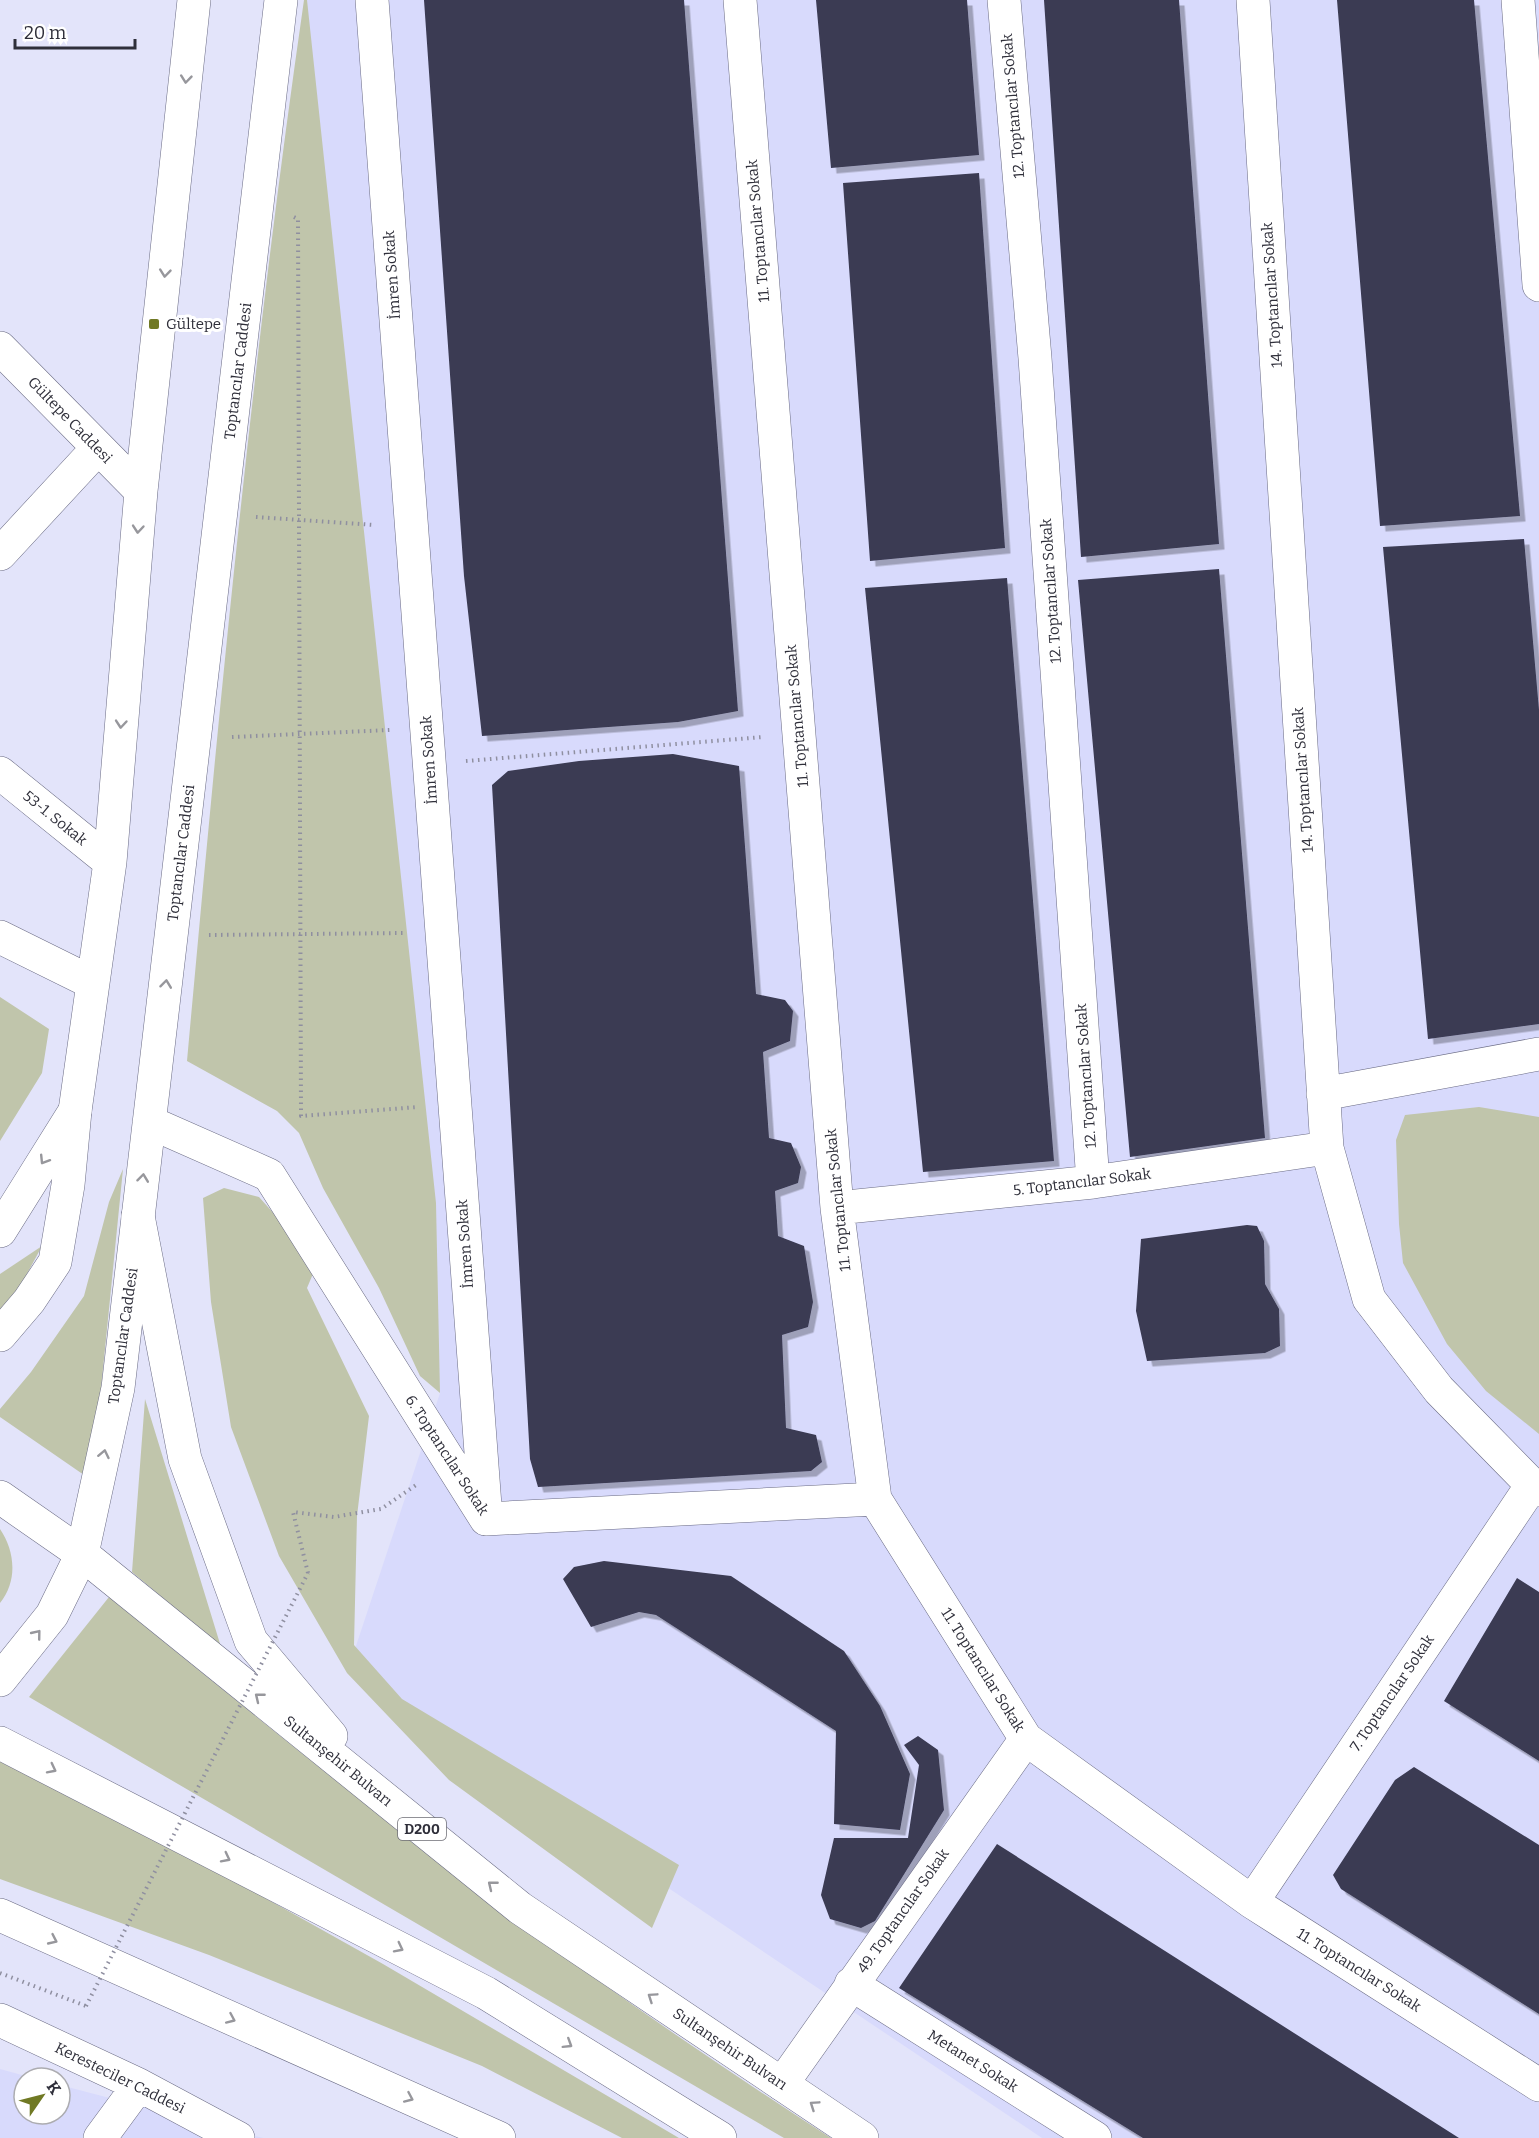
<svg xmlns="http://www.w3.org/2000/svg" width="1539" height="2138" font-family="Bitter,serif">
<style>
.built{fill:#d8dafc}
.green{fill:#c0c5ab}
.building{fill:#3a3a52;filter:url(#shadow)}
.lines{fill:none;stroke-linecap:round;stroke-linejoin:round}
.minor-casing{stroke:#6a6b84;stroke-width:34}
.highway-casing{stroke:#6a6b84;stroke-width:34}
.path{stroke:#8f8fa0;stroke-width:4;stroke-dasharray:1.5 4.5;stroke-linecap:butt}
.minor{stroke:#fff;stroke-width:33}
.highway{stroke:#fff;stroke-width:33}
.path-bridge{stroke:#8f8fa0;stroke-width:4;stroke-dasharray:1.5 4.5;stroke-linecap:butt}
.oneway{stroke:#97979c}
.poi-dot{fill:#707924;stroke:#fff;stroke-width:2}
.labels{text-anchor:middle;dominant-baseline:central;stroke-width:6;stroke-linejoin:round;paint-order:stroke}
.shield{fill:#fff;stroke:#6d6d75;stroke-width:1.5}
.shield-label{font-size:14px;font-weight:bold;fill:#2f2f3a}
.street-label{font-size:15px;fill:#2f2f3a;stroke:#fff}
.poi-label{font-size:15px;fill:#2f2f3a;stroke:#fff;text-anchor:start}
</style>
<defs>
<filter id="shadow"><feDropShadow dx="5.5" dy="5.5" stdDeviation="0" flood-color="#0004"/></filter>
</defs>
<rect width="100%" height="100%" fill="#e3e4fa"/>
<path class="built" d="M306,0H1539V2138H1042L347,1673L440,1393Z
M0,2069L33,2078H24V2114H60V2085L263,2138H0Z"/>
<path class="green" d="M304,0H307L436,1203L440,1393L420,1376L379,1288L323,1188L299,1133L277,1111L187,1061C219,707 253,352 304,0Z
M0,997L49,1029L42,1073L0,1141Z
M1479,1107L1539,1117V1434L1486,1391L1447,1344L1403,1263L1399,1224L1396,1140L1405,1115Z
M123,1169L97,1429L84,1475L0,1417V1409L31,1372L84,1296L109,1202Z
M224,1188L259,1197L286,1227L315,1269L307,1288L369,1416L357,1516L354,1645L402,1699L679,1865L652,1928L449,1780L347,1673L279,1556L231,1427L211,1302L203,1198Z
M42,1246L14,1298L0,1316V1274Z
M145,1399L221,1647L132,1572Z
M0,1529C15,1551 18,1581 0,1603Z
M109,1597C238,1702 367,1807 499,1908C607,1989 718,2065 831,2138H784L29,1697Z
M13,1757L383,1964L679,2138H622L482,2066L209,1955L0,1879V1760Z"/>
<path class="building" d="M424,0H684L738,711L678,722L482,736L464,576Z
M816,0H967L979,155L831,168Z
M1044,0H1179L1219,544L1081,557Z
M1337,0H1474L1520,516L1380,526Z
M979,173L1005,548L870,561L843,183Z
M1524,539L1539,710V1024L1428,1039L1383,547Z
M1219,569L1265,1138L1130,1157L1078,580Z
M1007,578L1054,1161L923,1172L865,588Z
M673,754L739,766L756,994L785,1000L793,1011L790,1041L763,1052L769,1138L791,1143L801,1167L798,1183L775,1191L778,1236L804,1246L813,1302L808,1327L782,1335L786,1428L816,1435L822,1462L811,1471L538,1487L530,1459L492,785L508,771L579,761Z
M1247,1225L1257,1226L1264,1241L1265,1284L1279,1309L1280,1346L1265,1353L1147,1361L1136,1311L1141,1239Z
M604,1561L731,1576L844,1651L880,1706L910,1774L900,1830L834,1824L836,1731L656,1615L639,1612L591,1627L563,1579L574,1567Z
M1517,1578L1539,1592V1761L1444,1701Z
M918,1736L938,1750L944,1810L875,1921L861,1928L830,1919L821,1895L834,1838H908L919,1765L904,1745Z
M1414,1767L1539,1845V2014L1341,1889L1333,1875L1395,1780Z
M997,1844L1459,2138H1143L899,1988Z"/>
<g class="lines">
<defs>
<path id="minor" d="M372,0L486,1519
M740,0L837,1208L875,1499L1026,1739L1252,1902L1539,2085
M1004,0L1035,358L1093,1182
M1253,0L1327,1148L1369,1299L1439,1390L1532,1485L1539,1490
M1518,0L1539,285
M0,348L141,491
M0,554L98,448
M0,773L110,862
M0,937L93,983
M1323,1094L1539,1054
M149,1122L269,1175L486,1519L875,1499
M837,1208L1093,1182L1327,1148
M0,1335L29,1301L55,1262L68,1185L75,1111L110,862L141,491L194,0
M0,1680L52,1615L82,1554L118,1388L281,0
M1252,1902L1532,1485
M0,1915L499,2138
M851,1984L1095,2138
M0,2020L139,2085L238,2138
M782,2084L1026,1739
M100,2138L139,2085"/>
<path id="highway" d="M138,1216L185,1459L251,1641L331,1736
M0,1231L75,1111
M0,1497L82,1554L520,1908L862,2138
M0,1743L486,1993L720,2138"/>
</defs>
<use href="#minor" class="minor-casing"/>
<use href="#highway" class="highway-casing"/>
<path class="path" d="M294,217L298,219L301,1116L418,1107
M256,517L375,525
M232,737L390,730
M466,761L763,737
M209,935L405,933
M308,1573L293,1512L334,1517L381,1509L419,1483
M0,1973L86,2006"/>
<use href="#minor" class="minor"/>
<use href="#highway" class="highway"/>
<path class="path-bridge" d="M86,2006L308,1573"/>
</g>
<defs><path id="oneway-chevron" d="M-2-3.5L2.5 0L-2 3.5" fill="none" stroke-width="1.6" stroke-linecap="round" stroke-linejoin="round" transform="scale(1.5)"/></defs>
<g class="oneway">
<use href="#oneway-chevron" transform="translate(186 79) rotate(96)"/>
<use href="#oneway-chevron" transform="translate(165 273) rotate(96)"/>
<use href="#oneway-chevron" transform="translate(138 529) rotate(95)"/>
<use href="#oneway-chevron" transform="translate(121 724) rotate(95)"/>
<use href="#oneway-chevron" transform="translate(166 984) rotate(-83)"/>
<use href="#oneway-chevron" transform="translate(44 1160) rotate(122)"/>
<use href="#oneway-chevron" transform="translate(143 1178) rotate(-83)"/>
<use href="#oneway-chevron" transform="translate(104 1454) rotate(-78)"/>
<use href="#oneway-chevron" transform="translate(37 1634) rotate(-51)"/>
<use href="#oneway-chevron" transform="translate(259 1697) rotate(-141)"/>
<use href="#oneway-chevron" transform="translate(52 1769) rotate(27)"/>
<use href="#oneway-chevron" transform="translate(226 1858) rotate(27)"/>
<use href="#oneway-chevron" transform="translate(492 1885) rotate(-141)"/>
<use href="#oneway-chevron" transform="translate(53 1940) rotate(25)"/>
<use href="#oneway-chevron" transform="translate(399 1948) rotate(27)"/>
<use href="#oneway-chevron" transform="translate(652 1997) rotate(-146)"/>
<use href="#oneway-chevron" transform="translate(231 2019) rotate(24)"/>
<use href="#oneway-chevron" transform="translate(568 2044) rotate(32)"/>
<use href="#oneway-chevron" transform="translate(409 2098) rotate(24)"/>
<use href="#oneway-chevron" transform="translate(814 2105) rotate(-146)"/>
</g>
<rect class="poi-dot" x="148" y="318" width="12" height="12" rx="3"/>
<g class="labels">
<rect class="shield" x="398" y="1818" width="48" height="22" rx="4.5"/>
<g class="shield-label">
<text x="422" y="1829">D200</text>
</g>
<g class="street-label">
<text transform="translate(1013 106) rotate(-95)">12. Toptancılar Sokak</text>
<text transform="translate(758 231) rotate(-95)">11. Toptancılar Sokak</text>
<text transform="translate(392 275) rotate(-94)">İmren Sokak</text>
<text transform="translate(1272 295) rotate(-94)">14. Toptancılar Sokak</text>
<text transform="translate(238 371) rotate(-83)">Toptancılar Caddesi</text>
<text transform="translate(70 420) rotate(46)">Gültepe Caddesi</text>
<text transform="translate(1051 591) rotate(-94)">12. Toptancılar Sokak</text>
<text transform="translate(797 716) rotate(-95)">11. Toptancılar Sokak</text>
<text transform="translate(429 760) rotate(-94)">İmren Sokak</text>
<text transform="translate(1303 780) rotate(-94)">14. Toptancılar Sokak</text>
<text transform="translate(55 818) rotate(39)">53-1. Sokak</text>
<text transform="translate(181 853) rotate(-83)">Toptancılar Caddesi</text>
<text transform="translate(1086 1076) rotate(-94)">12. Toptancılar Sokak</text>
<text transform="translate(1082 1182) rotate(-7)">5. Toptancılar Sokak</text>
<text transform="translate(838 1200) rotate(-96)">11. Toptancılar Sokak</text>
<text transform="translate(465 1244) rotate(-94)">İmren Sokak</text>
<text transform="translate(123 1336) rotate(-82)">Toptancılar Caddesi</text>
<text transform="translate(447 1455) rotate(57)">6. Toptancılar Sokak</text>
<text transform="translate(983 1670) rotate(58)">11. Toptancılar Sokak</text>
<text transform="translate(1392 1693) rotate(-56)">7. Toptancılar Sokak</text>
<text transform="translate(338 1761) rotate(39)">Sultanşehir Bulvarı</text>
<text transform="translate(903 1911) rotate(-55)">49. Toptancılar Sokak</text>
<text transform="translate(1359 1970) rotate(32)">11. Toptancılar Sokak</text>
<text transform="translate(730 2049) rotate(34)">Sultanşehir Bulvarı</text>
<text transform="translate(973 2061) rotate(32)">Metanet Sokak</text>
<text transform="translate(120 2078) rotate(26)">Keresteciler Caddesi</text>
</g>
<g class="poi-label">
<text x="166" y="324">Gültepe</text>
</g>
</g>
<g transform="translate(42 2096) rotate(55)"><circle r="28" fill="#ffffff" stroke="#acacb0" stroke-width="1.5"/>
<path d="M0-4.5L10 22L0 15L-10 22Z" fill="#707924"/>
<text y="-9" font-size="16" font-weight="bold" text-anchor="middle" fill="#2f2f3a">K</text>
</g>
<path d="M15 39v9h120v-9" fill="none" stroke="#2f2f3a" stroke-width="3"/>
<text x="24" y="39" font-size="18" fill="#2f2f3a" stroke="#ffffff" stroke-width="4.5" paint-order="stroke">20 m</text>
</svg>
